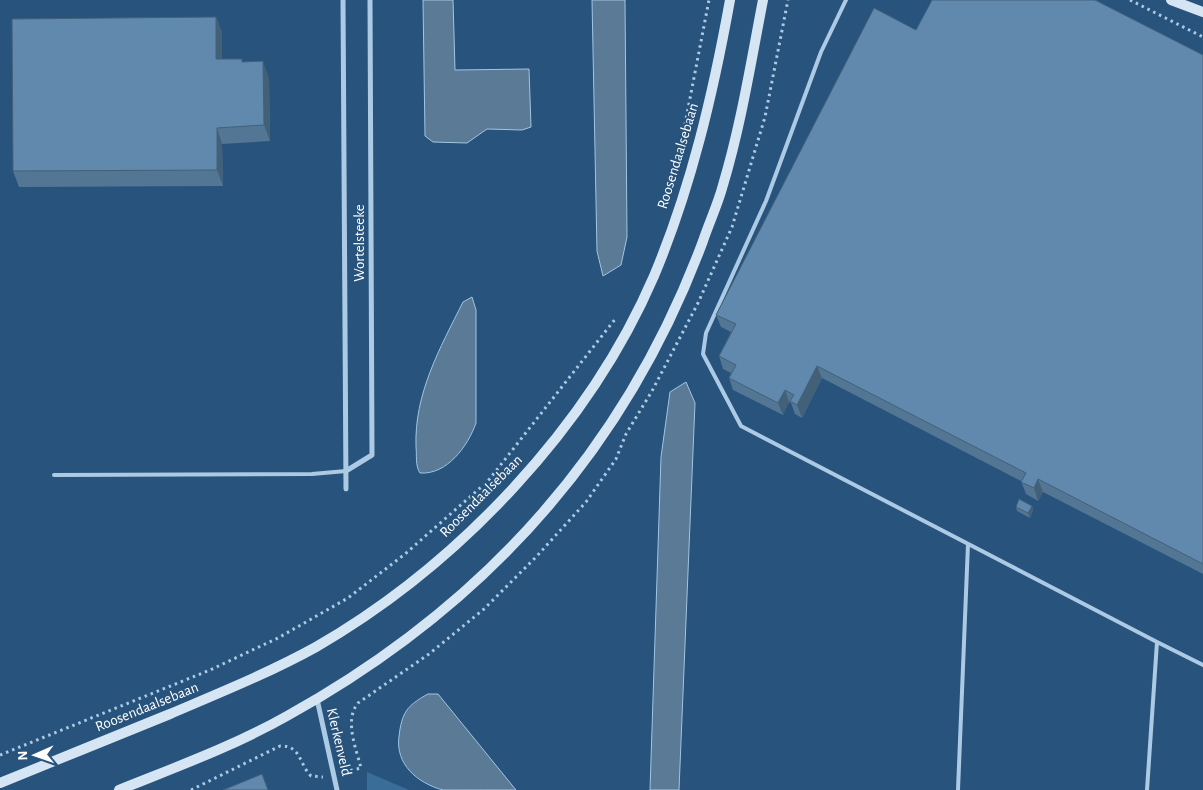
<svg xmlns="http://www.w3.org/2000/svg" width="1203" height="790" font-family="'Alegreya Sans',sans-serif">
<style>
.green{fill:#3b6d99}
.water{fill:#5a7a96;stroke:#a0c6e4}
.lines{fill:none;stroke-linecap:round;stroke-linejoin:round}
.path{stroke:#accae4;stroke-width:3;stroke-dasharray:2.5 4;stroke-linecap:butt}
.lane{stroke:#accae4;stroke-width:4}
.street{stroke:#accae4;stroke-width:5}
.secondary{stroke:#d5e5f4;stroke-width:10}
.wall{fill:#537695}
.shaded-wall{fill:#436079}
.building{fill:#6089ad;stroke:#436079}
.labels{text-anchor:middle;dominant-baseline:central;stroke-width:4;stroke-linejoin:round;paint-order:stroke}
.street-label{font-size:15px;fill:#fff;stroke:#27537c}
</style>
<rect width="100%" height="100%" fill="#27537c"/>
<path class="green" d="M367,772L409,790H367Z"/>
<path class="water" d="M423,0H453L455,70L529,69L531,127L522,130L487,129L467,143L433,142L425,136Z
M592,0H625L627,237L621,265L603,276L597,251Z
M472,297L476,310V423C468,446 447,475 420,473C415,466 417,455 416,447C414,394 440,348 463,302Z
M686,382L695,403L679,790H650L661,457L670,392Z
M428,694H438L516,790C498,790 458,790 443,790C417,783 395,764 399,736C402,713 406,706 428,694Z"/>
<g class="lines">
<path class="path" d="M1130,0L1203,37
M668,187L681,145L709,0
M0,755L210,670L278,638L348,598L405,554L488,481L616,318
M344,772L361,768C356,748 344,720 358,703L429,654L484,609L536,557L586,502L616,459L626,434L652,391L698,303L732,227L765,117L788,0
M191,790L280,746C301,745 299,764 311,776L323,777"/>
<path class="lane" d="M846,0L821,52L766,201L706,333L703,354L741,426L1157,642L1147,790
M54,475L312,474L346,471
M1157,642L1203,665
M958,790L968,544"/>
<path class="street" d="M343,0L346,489
M346,471L372,455L370,0
M317,699L337,790"/>
<path class="secondary" d="M1171,0L1203,12
M0,783C57,760 113,737 170,714C219,693 269,673 316,647C458,565 589,427 654,276C691,188 713,94 730,0
M119,790C176,767 234,746 287,716C482,608 625,451 703,241C709,223 718,204 723,185C741,125 751,62 763,0"/>
</g>
<path class="wall" d="M216,17L222,33V59L242,62L269,78L270,141L222,144L223,186L19,187L13,171Z
M916,30L1203,55V574L1043,492L1038,501L1026,494L1021,481L822,378L802,418L795,414L791,403L789,402L783,415L733,390L729,378L731,373L723,369L719,356L731,332L721,327L716,315Z
M1032,506L1033,510L1030,518L1017,511L1016,507Z"/>
<path class="shaded-wall" d="M216,17L222,33V75L216,59Z
M263,61L269,78L270,141L264,125Z
M217,128L222,144L223,186L217,170Z
M817,366L822,378L802,418L797,405Z
M785,390L789,402L783,415L778,403Z
M1038,479L1043,492L1038,501L1034,488Z
M1032,506L1033,510L1030,518L1028,513Z"/>
<path class="building" d="M932,0H1095L1203,55V564L1038,479L1034,488L1021,482L1026,473L817,366L797,405L790,401L794,395L785,390L778,403L729,378L736,365L719,356L736,324L716,315L874,8L916,30Z
M216,17V59H242V62L263,61L264,125L217,128V170L13,171L12,19Z
M1019,499L1032,506L1028,513L1016,507Z
M262,774L268,790H223Z"/>
<g class="labels">
<g class="street-label">
<text transform="translate(678 156) rotate(-73)">Roosendaalsebaan</text>
<text transform="translate(359 243) rotate(-90)">Wortelsteeke</text>
<text transform="translate(481 496) rotate(-45)">Roosendaalsebaan</text>
<text transform="translate(147 707) rotate(-22)">Roosendaalsebaan</text>
<text transform="translate(339 742) rotate(77)">Klerkenveld</text>
</g>
</g>
<g transform="translate(35 755) rotate(268)" stroke="#27537c" stroke-width="4" paint-order="stroke">
<path d="M0-4L9 19L0 12L-9 19Z" fill="#ffffff"/>
<text y="-8" font-size="14" font-weight="bold" text-anchor="middle" fill="#ffffff">N</text>
</g>
</svg>
